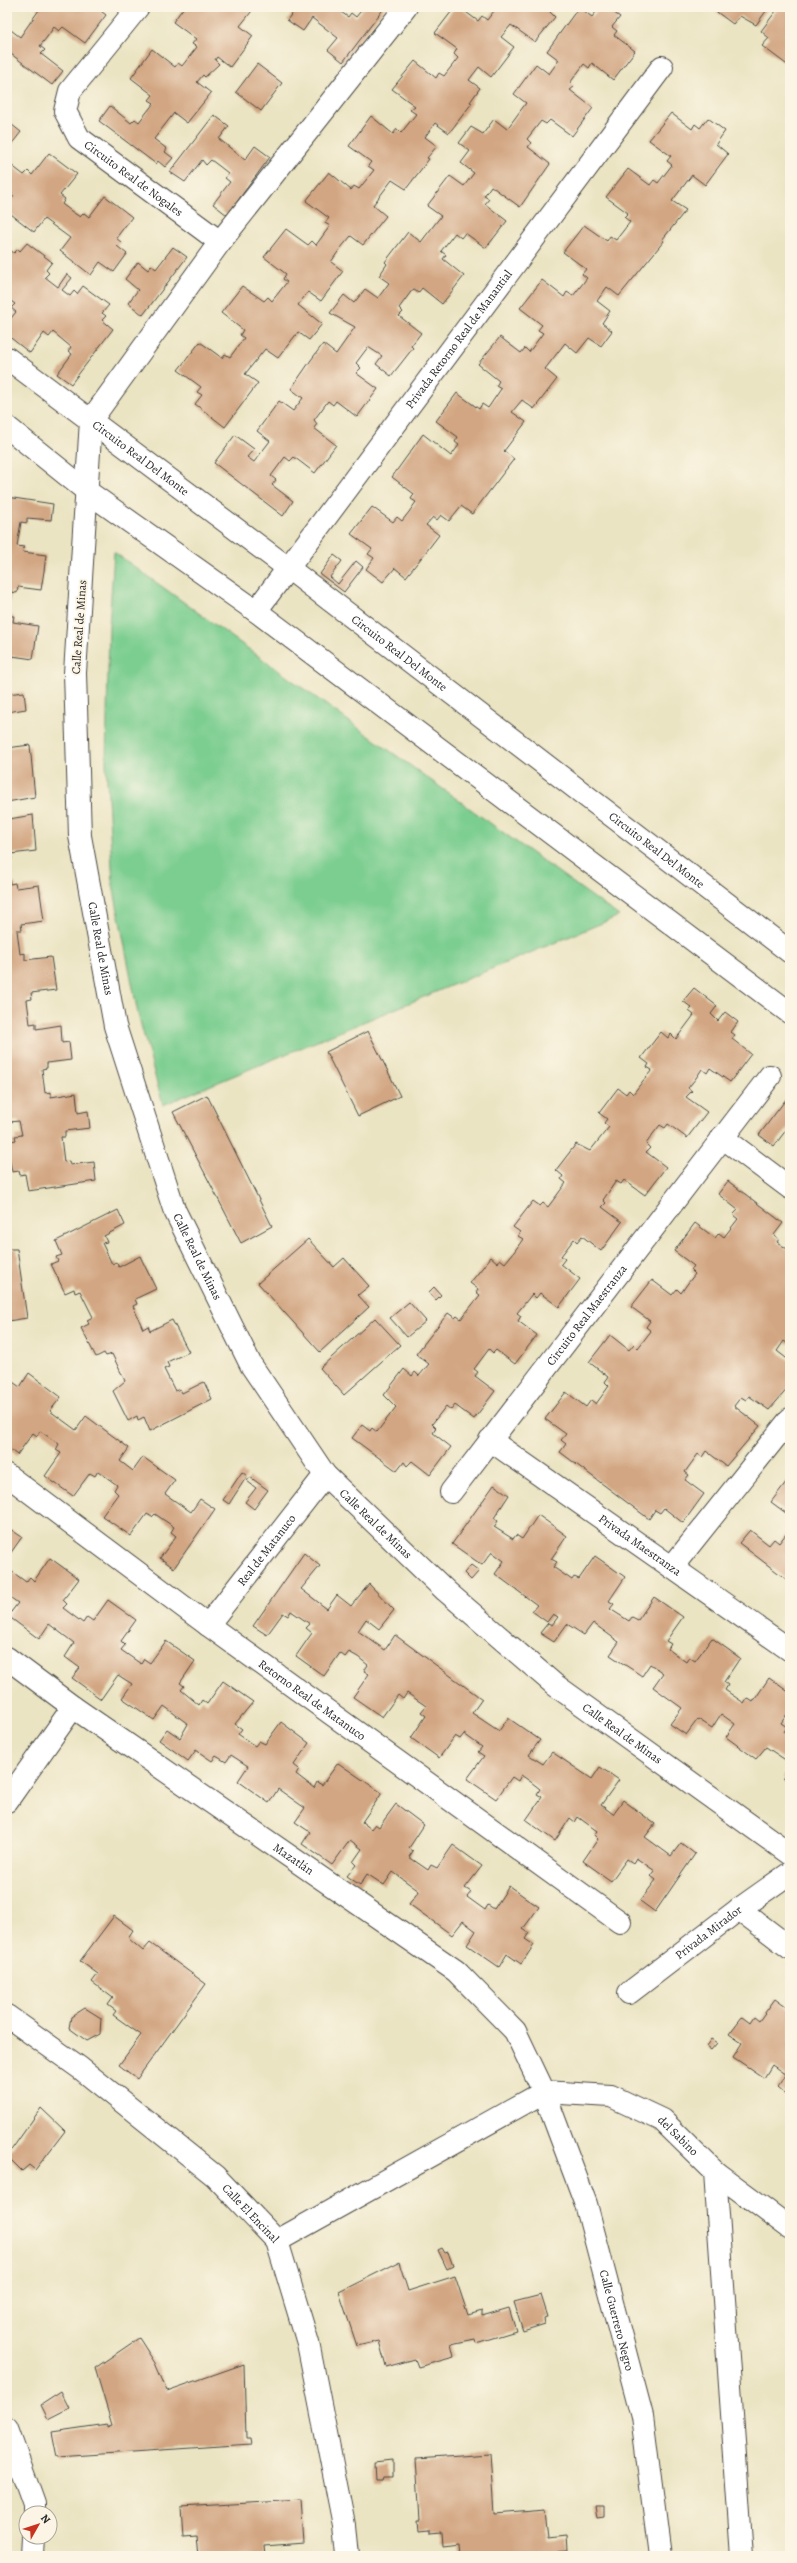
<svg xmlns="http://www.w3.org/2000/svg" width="797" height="2563" font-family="Alegreya,serif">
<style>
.green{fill:#7cce90;stroke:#547c5e}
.building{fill:#d2a682}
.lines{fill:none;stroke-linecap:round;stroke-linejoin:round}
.minor-casing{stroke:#484742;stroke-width:24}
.tertiary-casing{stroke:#484742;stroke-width:24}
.minor{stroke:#fff;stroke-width:22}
.tertiary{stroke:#fff;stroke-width:22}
.labels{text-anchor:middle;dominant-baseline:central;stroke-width:4;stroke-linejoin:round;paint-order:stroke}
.street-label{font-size:12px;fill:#2b2b2b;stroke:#fcf5e5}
</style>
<rect width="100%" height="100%" fill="#fcf5e5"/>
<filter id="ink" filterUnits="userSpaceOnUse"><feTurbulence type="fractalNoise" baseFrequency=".025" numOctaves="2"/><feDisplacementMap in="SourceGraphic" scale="8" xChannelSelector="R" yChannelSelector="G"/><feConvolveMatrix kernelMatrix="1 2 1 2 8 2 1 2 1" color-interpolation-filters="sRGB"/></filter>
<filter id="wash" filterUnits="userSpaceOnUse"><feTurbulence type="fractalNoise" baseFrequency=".012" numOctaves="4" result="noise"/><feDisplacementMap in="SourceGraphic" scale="16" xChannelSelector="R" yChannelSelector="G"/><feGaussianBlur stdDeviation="0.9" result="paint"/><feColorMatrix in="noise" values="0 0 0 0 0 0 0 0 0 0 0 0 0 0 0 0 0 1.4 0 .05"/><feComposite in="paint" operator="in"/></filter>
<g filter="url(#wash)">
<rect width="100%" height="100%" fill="#ebe4c3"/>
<path class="green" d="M114,552L619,916L163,1105L138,1014L113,885L106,763L109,626Z"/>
<g id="blocks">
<path class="building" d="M35,7H96L106,15L85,43L63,27L59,31L54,27L47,37L40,46L45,50L41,54L63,71L52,85L7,51V27L20,37L39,10Z
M184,7H213L217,10L219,7L225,9L227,7H255L240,26L253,36L230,67L217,57L215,60L219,64L205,77L203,75L197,82L211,93L187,123L174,113L154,139L167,149L165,152L173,158L165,167L158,161L156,164L99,121L110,106L131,123L135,119L139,122L154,103L149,100L153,95L131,78L152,49L175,67L178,63L182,66L197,47L192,44L196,39L173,22Z
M297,7H334L348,17L351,13L356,17L364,7H385L343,62L328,50L338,38L312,18L303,31L287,20Z
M455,7H459L478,21L482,16L487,20L497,7H545L555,17L535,42L511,25L501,37L514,47L491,77L479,67L469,80L480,88L470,102L472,103L449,133L435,123L425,137L437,146L427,158L429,159L406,189L392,180L373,205L386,216L363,245L351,236L340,249L331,262L343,271L321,301L308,292L298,305L322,324L309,340L298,332L278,358L265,349L245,374L258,383L225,427L195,404L202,395L197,392L201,387L178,370L200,342L222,358L225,354L230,357L244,338L240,335L243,330L221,313L242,286L264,301L268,297L272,301L287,282L283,279L286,274L264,257L286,229L308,245L312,241L316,245L330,226L325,223L329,218L306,201L329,172L351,190L354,186L359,189L374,170L368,166L371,162L349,146L371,116L393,134L397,129L401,133L416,114L410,110L415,106L392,89L415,61L436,78L439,73L444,76L458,58L454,54L457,49L435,33Z
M579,7L592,17L600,7H606L620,17L612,27L617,31L614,35L635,51L613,80L592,63L589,68L584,64L570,83L574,87L570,90L593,108L572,136L550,120L546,124L541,121L527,139L531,143L528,147L550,164L520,207L491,186L484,196L489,199L485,204L507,221L486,248L465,233L461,238L455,233L441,251L446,255L443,259L464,276L442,304L422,288L418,293L413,289L399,308L403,312L399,316L421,333L411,346L413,348L391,376L376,364L382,356L368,347L356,363L361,368L356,373L378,389L357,417L336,401L333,405L328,401L314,420L317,424L314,428L336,445L315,473L294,457L290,461L285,457L271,476L276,480L272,485L293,501L283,516L214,463L235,435L254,449L247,457L254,462L270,441L257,431L279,401L293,411L303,398L291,389L311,360L323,344L336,354L355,327L330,313L344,295L354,303L365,289L378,298L389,283L379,276L387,264L385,262L408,232L421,242L441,216L427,206L450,176L464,186L474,173L461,163L470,151L459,143L471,127L483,134L494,119L507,129L526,103L514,94L536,64L549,74L559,60L547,51Z
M710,7H769L756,25L740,16L733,24Z
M779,7L790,9V67L762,46L769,38L761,31Z
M257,64L282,83L261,111L236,92Z
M671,113L692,129L695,124L700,128L708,118L725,131L716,144L728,154L705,185L692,175L672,201L686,210L662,240L664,241L619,296L607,287L597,301L610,311L602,323L612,331L601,346L589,338L577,353L565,343L545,369L557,379L534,409L522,400L512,412L526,422L504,451L514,459L472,514L461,506L449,521L441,515L437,520L433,517L426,525L439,535L429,548L406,577L395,568L383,582L366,569L374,558L368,554L372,549L351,534L372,507L393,522L397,517L402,521L409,512L416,502L411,499L414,494L392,477L423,434L451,456L459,445L455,442L458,437L436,421L457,393L479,409L482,404L488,408L501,389L496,386L499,381L478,364L500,337L521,353L525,348L529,352L543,333L538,330L542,325L520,308L542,280L564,297L567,292L573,296L587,278L582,274L586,269L563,252L584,225L607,241L610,236L616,240L630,222L624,217L628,213L606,197L628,169L650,185L654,180L658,183L672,165L667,161L671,156L649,140Z
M214,115L229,126L219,139L245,160L255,146L270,157L227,215L213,204L230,182L225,178L228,173L219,166L211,160L206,165L202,160L185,182L170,172Z
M7,121L21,132L7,150Z
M49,153L77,174L60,195L65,199L62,204L71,211L80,217L84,213L89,217L105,196L132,217L116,238L121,242L117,246L127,254L114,272L100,262L91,275L60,251L70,238L44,219L34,232L7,211V205L14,196L7,191V162L24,175L28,171L32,175Z
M27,243L52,262L46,270L49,273L45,277L58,287L67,274L72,278L62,290L70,296L74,291L77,294L83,286L109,305L102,313L106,316L102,320L113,329L71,384L57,374L72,354L68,351L71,347L53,332L49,337L44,333L30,353L7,335V323L16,312L11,308L15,304L7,298V248L14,253L18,249L20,251Z
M173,247L187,257L143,315L128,303L138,290L125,279L138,262L148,270L151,265L156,269Z
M7,497L53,504L51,520L27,518V523L21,522L17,546L24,547L23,552L46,555L44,571L41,590L18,587L17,593L11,592L8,615Z
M334,555L342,561L330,577L338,584L356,561L363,567L344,592L320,574Z
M7,616H14L13,622L38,626L33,659L12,656V660H9L7,663Z
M24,692L26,709L7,712V694Z
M30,745L35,797L7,802V748Z
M7,810L9,819L33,815L36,851L11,854L12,859L7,860Z
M7,867L10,884L15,883L16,888L39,885L44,921L21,924L22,930H17L20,954L25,953V960L51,957L56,990L31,993L32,999L27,1000L30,1024L36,1023V1029L61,1025L62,1043L69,1042L71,1060L47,1063V1068L42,1069L45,1093L51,1092V1097L76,1093L78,1113L88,1111L90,1128L65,1131V1137H61L64,1162L69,1161L70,1165L94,1162L96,1181L28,1191L25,1174L20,1175L19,1171L12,1172L7,1142L16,1140L15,1136L22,1135L19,1121L9,1122L7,1108Z
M694,988L717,1006L711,1014L718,1021L725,1012L738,1022L731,1032L735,1035L732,1039L751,1054L730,1082L710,1068L707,1073L702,1069L696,1078L688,1088L692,1091L686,1097L707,1112L687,1138L668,1124L665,1128L660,1125L653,1134L646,1144L650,1148L646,1152L666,1167L645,1195L624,1180L621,1184L616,1181L603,1200L606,1203L602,1207L622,1222L601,1251L582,1236L577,1242L574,1239L561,1256L565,1259L561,1264L580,1279L559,1307L540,1293L536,1298L532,1294L525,1303L517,1313L521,1316L518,1321L537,1335L515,1364L496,1350L493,1353L489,1349L474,1369L478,1372L475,1376L495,1391L474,1419L455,1405L451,1410L446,1406L432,1424L436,1428L433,1433L451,1447L430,1475L412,1461L407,1466L404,1462L397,1471L352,1438L362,1425L370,1431L372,1428L377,1432L396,1407L384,1395L404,1369L412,1376L415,1372L419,1376L429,1364L416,1354L448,1313L455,1318L457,1316L461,1319L480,1295L476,1292L478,1289L470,1283L491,1257L498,1263L500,1259L505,1263L514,1252L523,1239L518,1236L520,1232L513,1227L533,1201L540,1206L543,1203L548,1207L566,1183L561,1179L563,1176L556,1170L576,1144L590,1151L609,1127L604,1123L607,1119L599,1113L618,1088L626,1094L629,1090L633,1094L642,1082L652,1070L647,1067L649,1064L641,1058L661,1032L668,1038L671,1034L676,1039L694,1015L689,1011L692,1008L683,1001Z
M368,1031L400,1096L358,1116L326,1052Z
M790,1094V1125L774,1146L759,1135Z
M207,1095L272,1226L241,1243L173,1112Z
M728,1181L783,1223L774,1235L779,1239L777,1242L790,1251V1342L788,1344L784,1341L777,1351L790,1361V1386L769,1410L749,1396L746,1400L741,1397L734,1406L760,1426L726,1466L706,1451L702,1457L698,1454L685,1472L689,1475L685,1480L704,1494L683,1523L664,1508L660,1513L655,1510L649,1519L560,1452L566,1444L561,1440L566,1434L545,1419L566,1392L586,1407L591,1400L596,1404L609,1386L605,1382L608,1377L589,1362L610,1335L629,1350L634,1344L638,1348L651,1331L646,1327L650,1321L631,1307L652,1280L672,1295L677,1289L681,1293L688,1283L695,1274L691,1270L694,1266L674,1251L695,1223L715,1238L719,1233L724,1237L738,1219L733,1215L738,1210L718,1194Z
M118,1210L125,1225L104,1236L107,1242L102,1243L112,1264L116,1262L119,1267L140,1256L156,1289L135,1299L137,1304L133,1306L143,1329L148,1326L150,1331L172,1320L189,1352L167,1362L169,1367L164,1369L175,1391L180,1389L182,1393L204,1382L212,1399L150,1431L144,1417L138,1420L137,1416L128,1421L113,1391L125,1381L112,1354L106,1356L104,1353L96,1357L81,1328L89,1324L87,1320L93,1317L80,1291L75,1293L74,1289L65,1293L51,1264L58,1261L56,1257L62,1255L56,1241Z
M308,1239L334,1267L344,1258L369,1286L358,1295L369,1307L320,1352L258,1283Z
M7,1249H17L27,1318L8,1321Z
M434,1287L441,1295L436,1300L429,1292Z
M409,1302L426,1321L407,1337L390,1318Z
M375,1318L400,1345L344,1395L320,1368Z
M29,1373L61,1397L50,1411L76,1430L86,1416L129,1448L120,1461L133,1471L143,1457L175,1480L165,1494L191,1512L200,1499L215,1509L174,1568L160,1558L176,1536L171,1532L174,1527L155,1514L152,1517L147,1514L131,1536L102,1516L118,1494L114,1490L117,1485L98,1471L95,1476L90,1473L73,1496L45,1476L61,1453L56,1450L59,1444L40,1431L37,1436L33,1433L17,1455L7,1447V1378L20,1387Z
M242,1472L247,1476L229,1504L223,1500Z
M250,1477L268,1490L254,1509L245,1502L256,1488L247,1481Z
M790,1477V1516L771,1502Z
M494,1485L509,1495L494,1518L498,1521L494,1527L513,1539L516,1535L522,1539L538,1515L567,1536L551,1559L557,1562L553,1567L572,1580L574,1577L579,1579L595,1556L625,1577L609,1601L614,1604L610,1609L618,1614L629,1621L632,1617L638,1620L654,1597L683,1617L666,1641L671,1644L668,1649L686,1662L689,1657L695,1661L712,1638L740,1658L724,1682L728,1685L725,1690L744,1703L747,1698L753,1702L769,1678L790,1693V1710L781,1723L787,1727L784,1732L790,1736V1763L766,1747L756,1759L726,1737L735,1724L721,1714L712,1728L698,1719L686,1735L670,1724L682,1708L653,1687L663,1673L650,1664L642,1676L610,1655L619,1642L593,1623L584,1635L567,1624L554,1642L540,1633L548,1623L552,1625L558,1617L553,1614L547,1622L532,1611L537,1605L495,1574L504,1561L492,1552L482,1565L452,1544Z
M7,1527L22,1537L7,1558Z
M790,1529V1582L739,1543L750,1530L769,1545L774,1539L779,1543Z
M304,1553L320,1566L301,1589L327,1609L337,1595L351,1606L369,1584L394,1610L379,1629L366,1619L358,1631L385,1650L395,1635L482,1699L472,1713L499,1731L508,1718L540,1740L529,1755L543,1764L552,1752L592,1779L600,1767L619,1780L601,1805L613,1814L623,1800L655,1824L645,1837L671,1856L681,1843L695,1854L655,1912L640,1901L656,1880L651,1876L655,1871L645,1864L636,1858L633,1863L627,1859L611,1881L583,1861L598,1839L594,1835L597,1831L578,1817L575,1822L570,1818L555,1841L526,1820L542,1797L537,1794L540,1789L531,1782L521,1775L518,1781L512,1777L496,1799L467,1779L484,1756L478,1752L482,1747L464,1734L460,1739L455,1736L439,1758L411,1738L426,1716L421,1712L426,1706L407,1693L403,1699L398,1695L382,1717L353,1697L369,1674L364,1671L368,1665L358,1657L349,1652L345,1657L340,1653L324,1676L296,1656L312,1633L306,1628L310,1624L291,1611L288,1616L283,1613L267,1635L253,1626Z
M50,1558L79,1579L63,1600L67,1604L63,1608L83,1623L87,1617L93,1621L108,1600L136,1620L121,1641L125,1645L121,1650L141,1664L144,1659L150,1663L166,1641L195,1661L180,1683L184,1686L181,1690L199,1705L202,1700L207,1704L223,1681L253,1702L235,1724L242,1729L238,1734L255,1746L259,1741L265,1744L281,1722L309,1743L294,1765L299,1769L296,1774L314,1788L317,1782L322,1785L338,1763L382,1793L362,1822L371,1829L375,1824L379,1827L396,1804L424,1825L409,1848L413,1851L409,1857L428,1870L431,1865L437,1868L453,1845L482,1866L465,1888L471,1892L467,1897L485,1910L488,1905L494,1909L509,1886L539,1907L523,1929L529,1933L525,1939L534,1945L521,1964L507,1954L499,1967L467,1945L476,1931L463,1921L452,1935L409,1904L419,1891L393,1872L384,1885L367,1874L360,1885L347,1876L356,1865L353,1862L362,1849L350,1840L332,1865L302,1844L310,1832L295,1822L305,1808L278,1789L269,1803L238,1781L248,1766L231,1755L226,1762L216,1756L212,1761L196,1750L188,1761L159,1740L167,1729L180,1738L188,1724L164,1706L154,1720L122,1698L132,1684L118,1675L101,1699L72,1678L80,1668L65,1657L74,1643L49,1624L39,1639L8,1616L18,1603L7,1595V1568L26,1582L30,1577L34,1581Z
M471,1565L479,1571L471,1580L464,1573Z
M790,1768V1783L783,1778Z
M114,1916L133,1930L128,1938L143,1951L150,1943L206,1984L137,2079L119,2065L141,2035L113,2015L116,2011L108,2005L113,1998L92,1982L98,1974L80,1961Z
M775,1999L790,2010V2038L788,2041L790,2043V2098L777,2087L786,2075L772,2065L764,2078L733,2057L742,2043L729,2034L742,2017L750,2023L754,2017L759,2021Z
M85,2008L101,2018L100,2034L87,2041L69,2028L71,2017Z
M711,2039L717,2043L711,2050L706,2046Z
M41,2108L65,2131L35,2170L29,2165L22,2171L7,2156Z
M442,2248L445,2253L448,2252L453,2266L447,2269L438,2250Z
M399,2262L408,2291L455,2276L468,2315L482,2311V2316L509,2308L516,2331L476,2343L475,2339L451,2344L454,2357L418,2367L415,2359L386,2367L379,2341L357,2346L339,2292Z
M541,2295L548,2317L544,2318L545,2324L523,2331L514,2302Z
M139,2338L155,2363L167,2391L244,2364L246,2438H250L251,2444L57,2457L52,2432L107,2424V2427L112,2425L95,2368Z
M61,2392L69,2408L48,2419L41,2405Z
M490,2454L494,2513L545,2509L548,2539L566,2537L567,2552L554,2553V2556H459L458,2544L441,2546L440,2532L428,2533V2529L418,2530L417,2519H420L416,2459Z
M392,2460V2478H383L382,2481H375L374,2462Z
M301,2500L304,2543L264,2546L265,2556H199L197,2534L183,2535L181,2507Z
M595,2505H604V2517L597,2518Z"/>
</g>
</g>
<g filter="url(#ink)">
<use href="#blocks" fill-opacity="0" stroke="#484742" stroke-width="1"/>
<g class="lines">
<defs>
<g id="minor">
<path id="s1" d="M138,7L70,91L65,111L79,138L220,242"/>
<path d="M91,420L220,242L406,7"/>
<path id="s2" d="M256,611L662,67"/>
<path d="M722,1137L790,1188"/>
<path id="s3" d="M490,1440L790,1650"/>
<path id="s4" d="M7,1475L208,1625L620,1922"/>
<path id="s5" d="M451,1492L770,1076"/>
<path d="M672,1567L790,1419"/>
<path id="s6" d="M208,1625L325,1475"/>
<path id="s7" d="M7,1658L73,1707L456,1971L515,2031L544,2092L586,2204L642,2416L660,2556"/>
<path d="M7,1801L73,1707"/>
<path d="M739,1909L790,1948"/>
<path id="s8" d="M7,2016L80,2068L215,2176L277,2241L308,2343L344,2525L347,2556"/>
<path id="s9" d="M544,2092L611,2096L662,2120L715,2172L790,2228"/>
<path d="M715,2172L742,2556"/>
<path d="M277,2241L544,2092"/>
<path d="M7,2429L34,2504V2513"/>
<path d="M32,2556L33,2537"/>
</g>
<g id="tertiary">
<path id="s10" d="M7,358L288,568L790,952"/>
<path id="s11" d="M91,420L75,673L80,836L115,1026L174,1209L251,1365L325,1475L446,1591L555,1685L790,1854"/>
<path d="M7,427L88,492L256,611L790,1013"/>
<path id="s12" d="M629,1993L739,1909L790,1873"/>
</g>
</defs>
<use href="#minor" class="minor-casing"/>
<use href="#tertiary" class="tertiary-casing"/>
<use href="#minor" class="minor"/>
<use href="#tertiary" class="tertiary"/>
</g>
</g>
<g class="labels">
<g class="street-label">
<text stroke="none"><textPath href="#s1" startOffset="227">Circuito Real de Nogales</textPath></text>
<text stroke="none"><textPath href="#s2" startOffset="339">Privada Retorno Real de Manantial</textPath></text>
<text stroke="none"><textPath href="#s10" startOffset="167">Circuito Real Del Monte</textPath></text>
<text transform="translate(79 627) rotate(-86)">Calle Real de Minas</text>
<text stroke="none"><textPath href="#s10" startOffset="491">Circuito Real Del Monte</textPath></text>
<text stroke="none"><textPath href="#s10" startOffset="815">Circuito Real Del Monte</textPath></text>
<text stroke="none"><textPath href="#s11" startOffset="531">Calle Real de Minas</textPath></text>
<text stroke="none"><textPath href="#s11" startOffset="855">Calle Real de Minas</textPath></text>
<text stroke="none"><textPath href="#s5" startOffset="223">Circuito Real Maestranza</textPath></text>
<text stroke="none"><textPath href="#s11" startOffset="1179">Calle Real de Minas</textPath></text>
<text stroke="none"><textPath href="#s3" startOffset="183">Privada Maestranza</textPath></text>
<text stroke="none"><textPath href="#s6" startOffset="95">Real de Matanuco</textPath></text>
<text stroke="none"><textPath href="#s4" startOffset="379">Retorno Real de Matanuco</textPath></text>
<text stroke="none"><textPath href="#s11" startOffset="1503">Calle Real de Minas</textPath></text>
<text stroke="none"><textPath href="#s7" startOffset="350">Mazatlán</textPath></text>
<text stroke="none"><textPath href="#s12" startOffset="100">Privada Mirador</textPath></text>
<text stroke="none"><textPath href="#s9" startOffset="146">del Sabino</textPath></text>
<text stroke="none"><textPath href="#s8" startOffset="314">Calle El Encinal</textPath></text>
<text stroke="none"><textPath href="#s7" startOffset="939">Calle Guerrero Negro</textPath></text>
</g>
</g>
<rect width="797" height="2563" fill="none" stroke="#fcf5e5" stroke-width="24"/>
<g transform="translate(38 2525) rotate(51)"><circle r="19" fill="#fcf5e5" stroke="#a8a49b"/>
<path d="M0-3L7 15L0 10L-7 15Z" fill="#c8321e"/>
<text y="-6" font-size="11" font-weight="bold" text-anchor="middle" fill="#2b2b2b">N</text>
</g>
</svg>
